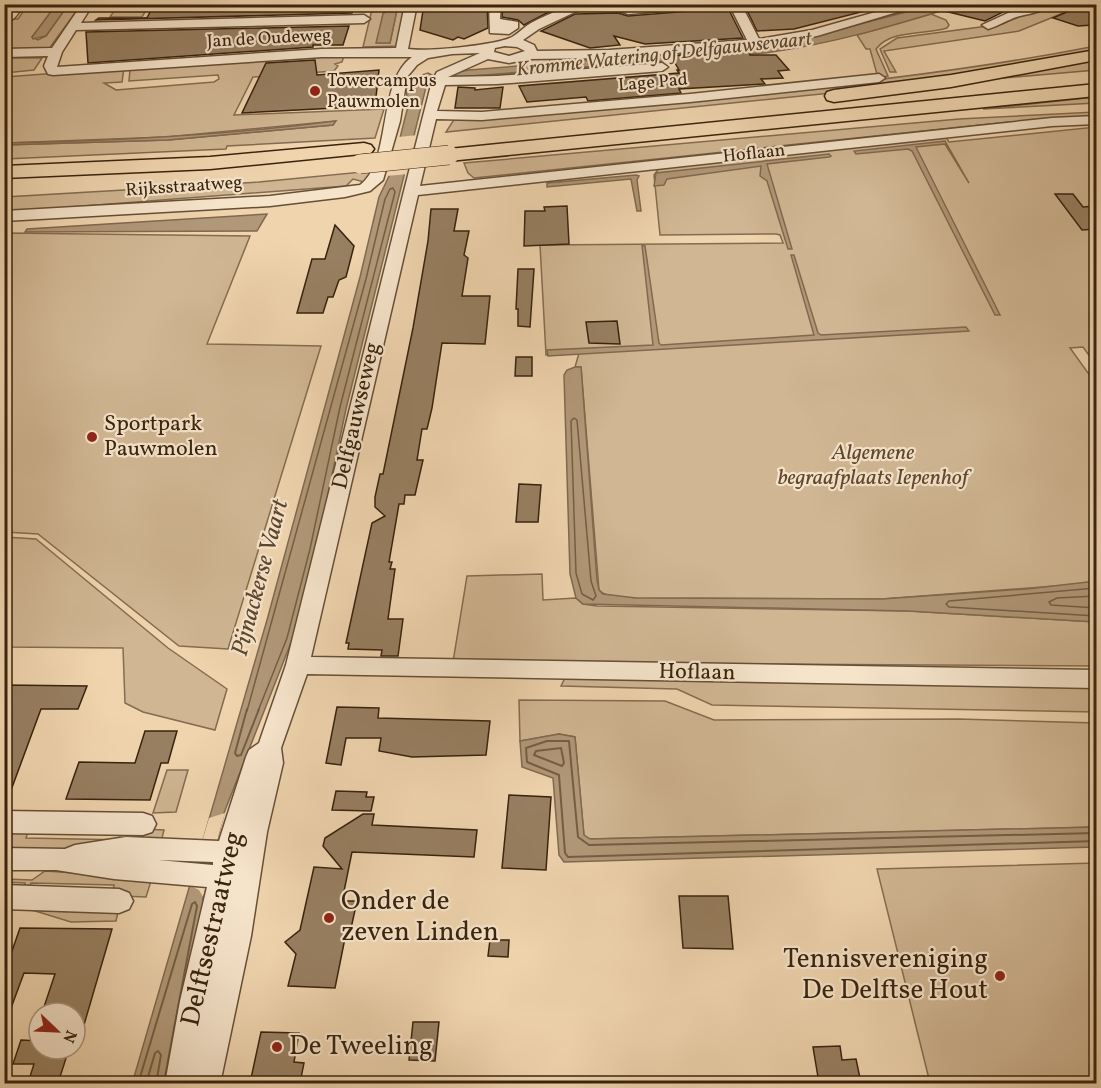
<svg xmlns="http://www.w3.org/2000/svg" width="1101" height="1088" font-family="Vollkorn,serif">
<style>
.green{fill:#d0b693;stroke:#846c50;stroke-width:1.5}
.water{fill:#b19878;stroke:#81694e;stroke-width:1.5}
.pier{fill:#efd4ae}
.lines{fill:none;stroke-linecap:round;stroke-linejoin:round}
.shore-far1{stroke:#745e43;stroke-width:1.5}
.shore{stroke:#745e43;stroke-width:2}
.building{fill:#977f61;stroke:#38230e;stroke-width:1.5}
.minor-casing{stroke:#664f36;stroke-width:3}
.highway-casing{stroke:#38230e;stroke-width:3}
.minor{fill:#f5e3ca;fill-rule:evenodd}
.highway{fill:#efd4ae;fill-rule:evenodd}
.highway-bridge-casing{stroke:#38230e;stroke-width:20;stroke-linecap:butt}
.highway-bridge{stroke:#efd4ae;stroke-width:19}
.poi-dot{fill:#8f2418;stroke:#f5e3ca;stroke-width:2}
.labels{text-anchor:middle;dominant-baseline:central;stroke-width:4.5;stroke-linejoin:round;paint-order:stroke}
.far-street-label{font-size:18px;fill:#38230e;stroke:#f5e3ca}
.far-poi-label{font-size:18px;fill:#38230e;stroke:#f5e3ca;text-anchor:start}
.far-water-label{font-size:20px;font-style:italic;fill:#5c462e;stroke:#f5e3ca}
.street-label{font-size:22px;fill:#38230e;stroke:#f5e3ca}
.poi-label{font-size:22px;fill:#38230e;stroke:#f5e3ca;text-anchor:start}
.park-label{font-size:22px;font-style:italic;fill:#5e482f;stroke:#f5e3ca}
.water-label{font-size:24px;font-style:italic;fill:#5c462e;stroke:#f5e3ca}
.near-poi-label{font-size:27px;fill:#38230e;stroke:#f5e3ca;text-anchor:start}
.near-street-label{font-size:27px;fill:#38230e;stroke:#f5e3ca}
</style>
<rect width="100%" height="100%" fill="#efd4ae"/>
<filter id="stains"><feTurbulence type="fractalNoise" baseFrequency=".00333" numOctaves="4"/><feColorMatrix values="0 0 0 0 .2 0 0 0 0 .09 0 0 0 0 .02 0 0 0 .5 -.17"/></filter>
<radialGradient id="worn" r=".72"><stop offset=".6" stop-color="#630" stop-opacity="0"/><stop offset="1" stop-color="#630" stop-opacity=".3"/></radialGradient>
<path class="green" d="M5,5H56L32,37L38,40L46,36L68,5H81L48,50H5L4,19H18L25,9L5,8Z
M118,5V4L149,5L142,17H110Z
M373,5H385L384,10L386,11L383,14L377,43H390L398,5H406L398,46L363,47Z
M1050,5H1083L1019,31L884,51L896,72H890L880,49L897,38L1003,24C1018,14 1034,14 1050,5Z
M906,11L907,12L780,45L544,64L554,58L757,46L843,29Z
M931,14L946,20L949,25L947,28C925,35 891,29 876,49L888,76L878,78L870,49H866L857,35Z
M1096,46V50L1014,67L831,93L446,132L455,118C670,100 885,87 1096,46Z
M344,56L342,62L335,64L338,66L334,71L253,77L234,115L384,109L375,138L227,146L226,149L5,159L4,145L168,140L333,125L335,121L166,137L5,143V77L124,68L122,82L104,83L116,90L214,82L219,79L218,75L129,81L130,69L282,58Z
M5,58H42L34,70L5,73Z
M1096,60V70L992,79Z
M662,61L659,64L493,77H469Z
M1096,97V103L983,109Z
M1096,112V116L1009,122L474,178L468,173L464,163L959,119Z
M1096,127V365L1083,347L1070,348L1096,384V583L882,599L636,598C624,597 608,599 599,590L581,367H575L579,353L546,355L540,245L783,243L780,235L776,234L660,235L654,175L660,167L945,136L949,142Z
M372,171L368,180L364,182L353,179L346,186L5,212V197L259,182Z
M5,233L250,236L207,344L321,346L228,649L179,646L38,534L5,532Z
M5,537L36,539L168,648L227,689L215,730L143,712L125,703L123,648L5,647Z
M542,574L543,600L576,598L583,604L597,606L908,611L1096,622V666L453,662L467,576Z
M565,678L1096,682V712L712,705L677,689L561,686Z
M519,700L665,701L714,720L959,719L1096,723V827L590,839L584,836L575,737L559,734L520,741Z
M167,770H188L176,812L153,813Z
M142,829L164,830L161,842L78,851H5V831L28,832L26,838L126,840L128,834Z
M1096,863V1083H930L877,869Z
M45,871L152,878L146,897L121,896L113,891L114,885L31,883L29,889H24L25,883L5,882V879L32,880Z
M32,910L118,912L116,921L71,922Z"/>
<path class="water" d="M56,5H68L46,36L33,39L32,37Z
M385,5H398L390,43H376L383,14L386,11H384Z
M933,5H960C896,25 832,44 765,53L433,79L426,87L346,409L316,551L292,640L224,813L203,896V907L170,1083L132,1084L267,620L360,277L379,197L392,170L408,106L406,88L414,78L428,73L434,76L469,70L780,45Z
M336,121L333,125L168,140L5,145V143C115,141 226,135 336,121Z
M945,141L969,183L945,144L916,147L1000,315H995L912,151L908,149L856,154L854,151Z
M829,154L831,156L829,157L767,164L792,249H788L767,181L760,176L761,166L667,179L664,185L654,186L656,173Z
M636,175L639,176L637,180L641,211H637L631,179L547,187V183Z
M267,214L257,231L25,232L27,229Z
M642,245L645,246L659,343L661,345L814,335L791,255H794L818,333L821,335L966,327L969,331L548,356L547,350L653,345Z
M575,367H581L597,580L599,590L603,594L636,598L882,599L1027,589L1088,582L1096,583V622L908,611L583,604L576,598L570,574L564,375L567,370Z
M559,734L575,737L584,835L590,839L1096,827V847L564,862L559,855L553,778L522,767L520,741Z"/>
<path class="pier" d="M418,135L409,174L386,176L398,137Z
M225,813L220,830L203,897L199,890L189,885L209,818Z"/>
<g class="lines">
<path class="shore-far1" d="M574,418L577,420L591,581L596,596L593,600L582,594L576,573L571,421Z
M1096,588L949,601L946,604L949,607L1096,616
M1096,596L1057,598L1049,602L1051,605L1096,608
M247,711L366,279L385,199L390,189L393,188L395,192L340,407L310,549L287,638L258,711"/>
<path class="shore" d="M247,709L235,753L237,756L241,755L259,709
M561,748L564,763L562,766L534,755L536,751Z
M1096,833L589,845L578,837L569,741H547L526,748L527,762L559,775L565,853L568,857L1096,841
M138,1084L192,904L195,902L197,906L164,1082
M146,1084L155,1053L158,1051L161,1055L156,1084"/>
</g>
<path class="building" d="M154,4H264L304,6V8L332,7L333,4L354,5L352,13L96,20L99,18H147Z
M424,4H487L488,28L464,39L458,37L453,40L420,30Z
M503,4H571L545,14L524,25L518,20L502,17Z
M744,4H869V10L794,29L757,31Z
M941,4H1019L985,21L940,10Z
M1085,4H1096L1093,25L1078,26L1053,18Z
M728,8L743,38L645,44L614,36L620,45L590,48L541,31L575,14L618,13L628,16Z
M349,26L343,45H313V47L88,63L86,32Z
M750,50V55H776L789,70L778,71L783,78L761,79L765,84L679,89L681,93L588,101L586,97L527,102L519,86L679,73L677,70H679L671,56Z
M315,60L317,75L379,70L375,106L242,113L266,63Z
M458,87L475,88V90L503,87L500,108H455Z
M1055,194H1073L1083,207L1096,206V229L1082,230Z
M567,206L569,244L524,246L525,211H545L544,207Z
M431,209H458L454,231H469L464,255L468,258L462,296H490L485,344L442,343L432,408L427,429H422L417,460H423L415,495H405L404,504H399L389,562H392L390,569H395L388,619H403L398,656H381L382,650L348,649L349,643H346L372,523L385,516L375,507V497L380,474H383L413,328L428,241Z
M335,225L354,246L346,277L339,280L333,297H328L323,313H297L312,259H325Z
M518,269H534L530,327L518,326V309H516Z
M617,321L620,344L589,343L586,322Z
M516,357H532V376H515Z
M519,484L541,485L538,522H516Z
M4,685L87,686L78,709H41L7,801L4,800Z
M337,707L379,708L378,718L490,721L486,755L412,757L379,751L381,738H346L341,765L326,763Z
M145,731H177L168,763H161L150,800L66,799L79,762L135,763Z
M336,791L367,792L366,797H374L371,811L332,810Z
M509,795L551,797L546,870L502,868Z
M363,814H374L372,825L477,830L474,857L352,852L342,901H357L350,933H346L335,988L288,986L296,954L285,942L300,930L314,867L342,869L323,846L325,838Z
M679,896H728L733,949L683,948Z
M20,928L112,929L79,1042L75,1041V1013H42L55,974L24,973L8,1016L4,1015V974Z
M490,940H509L508,957L488,956Z
M413,1022H439L435,1061L409,1060Z
M261,1032L299,1033L294,1062L304,1063L300,1083H250Z
M21,1040L39,1041V1049H69L58,1083H28L34,1064H13Z
M840,1046L842,1060L856,1059L861,1083H819L813,1047Z"/>
<g class="lines">
<defs>
<path id="minor" d="M82,4H93L81,23L364,15L370,19L364,23L76,30L62,52L57,67L322,49L396,48L405,4H417L408,49C427,52 497,45 512,37C519,33 524,27 531,23C550,13 572,4 592,4L539,29L523,40L534,45L537,51L609,50L747,40L729,4H741L759,39L812,30L904,4H924L817,36L755,47L609,58L529,59L509,63L488,59L448,77L497,76L662,63L668,67L662,71L497,84L445,85L437,111L482,112L690,94L879,74L885,78L879,82L690,102L482,120L436,119L420,186L1052,118L1096,116V124L1052,126L418,195L311,657L1096,670V688L307,674L281,748L283,763L267,832L251,936L220,1084H165L180,1001L207,887L114,879L56,870H4V848L65,849L75,845L126,837L219,841L246,757L249,750L259,743L286,665L404,191L432,81L437,72L480,53L452,54L428,58L417,65L407,77L400,121L383,180L370,191L345,197L270,206L4,221V211L270,196L360,185C392,162 377,81 412,57H322L53,75L48,74L44,66L48,56L4,57V49L52,48ZM505,46L517,47L525,51L509,56L494,52L495,48ZM158,860L213,862V865Z
M489,4H501L500,19L518,22V28L509,34L490,33Z
M602,4L628,6L717,4L712,7L628,14Z
M1036,4H1050C1041,13 1031,13 1020,16C1009,19 999,26 988,29L982,25L1008,13Z
M4,8H13L19,12C15,18 12,22 4,19Z
M4,811L143,813L152,816L156,824L152,832L143,835L4,833Z
M4,885L119,889L129,893L133,901L129,909L119,913L4,909Z"/>
<path id="highway" d="M1096,50V60L951,87L834,102L827,100L825,96L827,92L834,90L951,75Z
M1096,84V96L449,161L442,159L439,155L442,151L449,149Z
M364,143L371,145L374,149L371,153L210,169L4,178V166L210,157Z"/>
</defs>
<use href="#minor" class="minor-casing"/>
<use href="#highway" class="highway-casing"/>
<use href="#minor" class="minor"/>
<use href="#highway" class="highway"/>
<defs>
<path id="highway-bridge" d="M360,164L449,155"/>
</defs>
<use href="#highway-bridge" class="highway-bridge-casing"/>
<use href="#highway-bridge" class="highway-bridge"/>
</g>
<g class="poi-dot">
<circle cx="315" cy="91" r="6"/>
<circle cx="92" cy="437" r="6"/>
<circle cx="329" cy="918" r="6"/>
<circle cx="1000" cy="976" r="6"/>
<circle cx="277" cy="1047" r="6"/>
</g>
<g class="labels">
<g class="far-street-label">
<text transform="translate(269 39) rotate(-3)">Jan de Oudeweg</text>
<text transform="translate(653 83) rotate(-5)">Lage Pad</text>
<text transform="translate(754 154) rotate(-6)">Hoflaan</text>
<text transform="translate(184 187) rotate(-4)">Rijksstraatweg</text>
</g>
<g class="far-poi-label">
<text x="327" y="81">Towercampus<tspan x="327" dy="21">Pauwmolen</tspan></text>
</g>
<g class="far-water-label">
<text transform="translate(664 55) rotate(-6)">Kromme Watering of Delfgauwsevaart</text>
</g>
<g class="street-label">
<text transform="translate(357 416) rotate(-77)">Delfgauwseweg</text>
<text transform="translate(697 673) rotate(1)">Hoflaan</text>
</g>
<g class="poi-label">
<text x="104" y="424">Sportpark<tspan x="104" dy="25">Pauwmolen</tspan></text>
</g>
<g class="park-label">
<text x="873" y="453">Algemene<tspan x="873" dy="25">begraafplaats Iepenhof</tspan></text>
</g>
<g class="water-label">
<text transform="translate(261 578) rotate(-75)">Pijnackerse Vaart</text>
</g>
<g class="near-poi-label">
<text x="341" y="902">Onder de<tspan x="341" dy="31">zeven Linden</tspan></text>
<text x="988" y="960" text-anchor="end">Tennisvereniging<tspan x="988" dy="31">De Delftse Hout</tspan></text>
<text x="289" y="1047">De Tweeling</text>
</g>
<g class="near-street-label">
<text transform="translate(213 929) rotate(-77)">Delftsestraatweg</text>
</g>
</g>
<rect width="1101" height="1088" fill="none" stroke="#efd4ae" stroke-width="24"/>
<rect x="6" y="6" width="1089" height="1076" fill="none" stroke="#38230e" stroke-width="3"/>
<rect x="12" y="12" width="1077" height="1064" fill="none" stroke="#38230e" stroke-width="1.5"/>
<g transform="translate(57 1031) rotate(113)"><circle r="28" fill="#f5e3ca" stroke="#a9967f" stroke-width="1.5"/>
<path d="M0-4.5L10 22L0 15L-10 22Z" fill="#8f2418"/>
<text y="-9" font-size="16" font-weight="bold" text-anchor="middle" fill="#38230e">N</text>
</g>
<rect width="100%" height="100%" filter="url(#stains)"/>
<rect width="100%" height="100%" fill="url(#worn)"/>
</svg>
